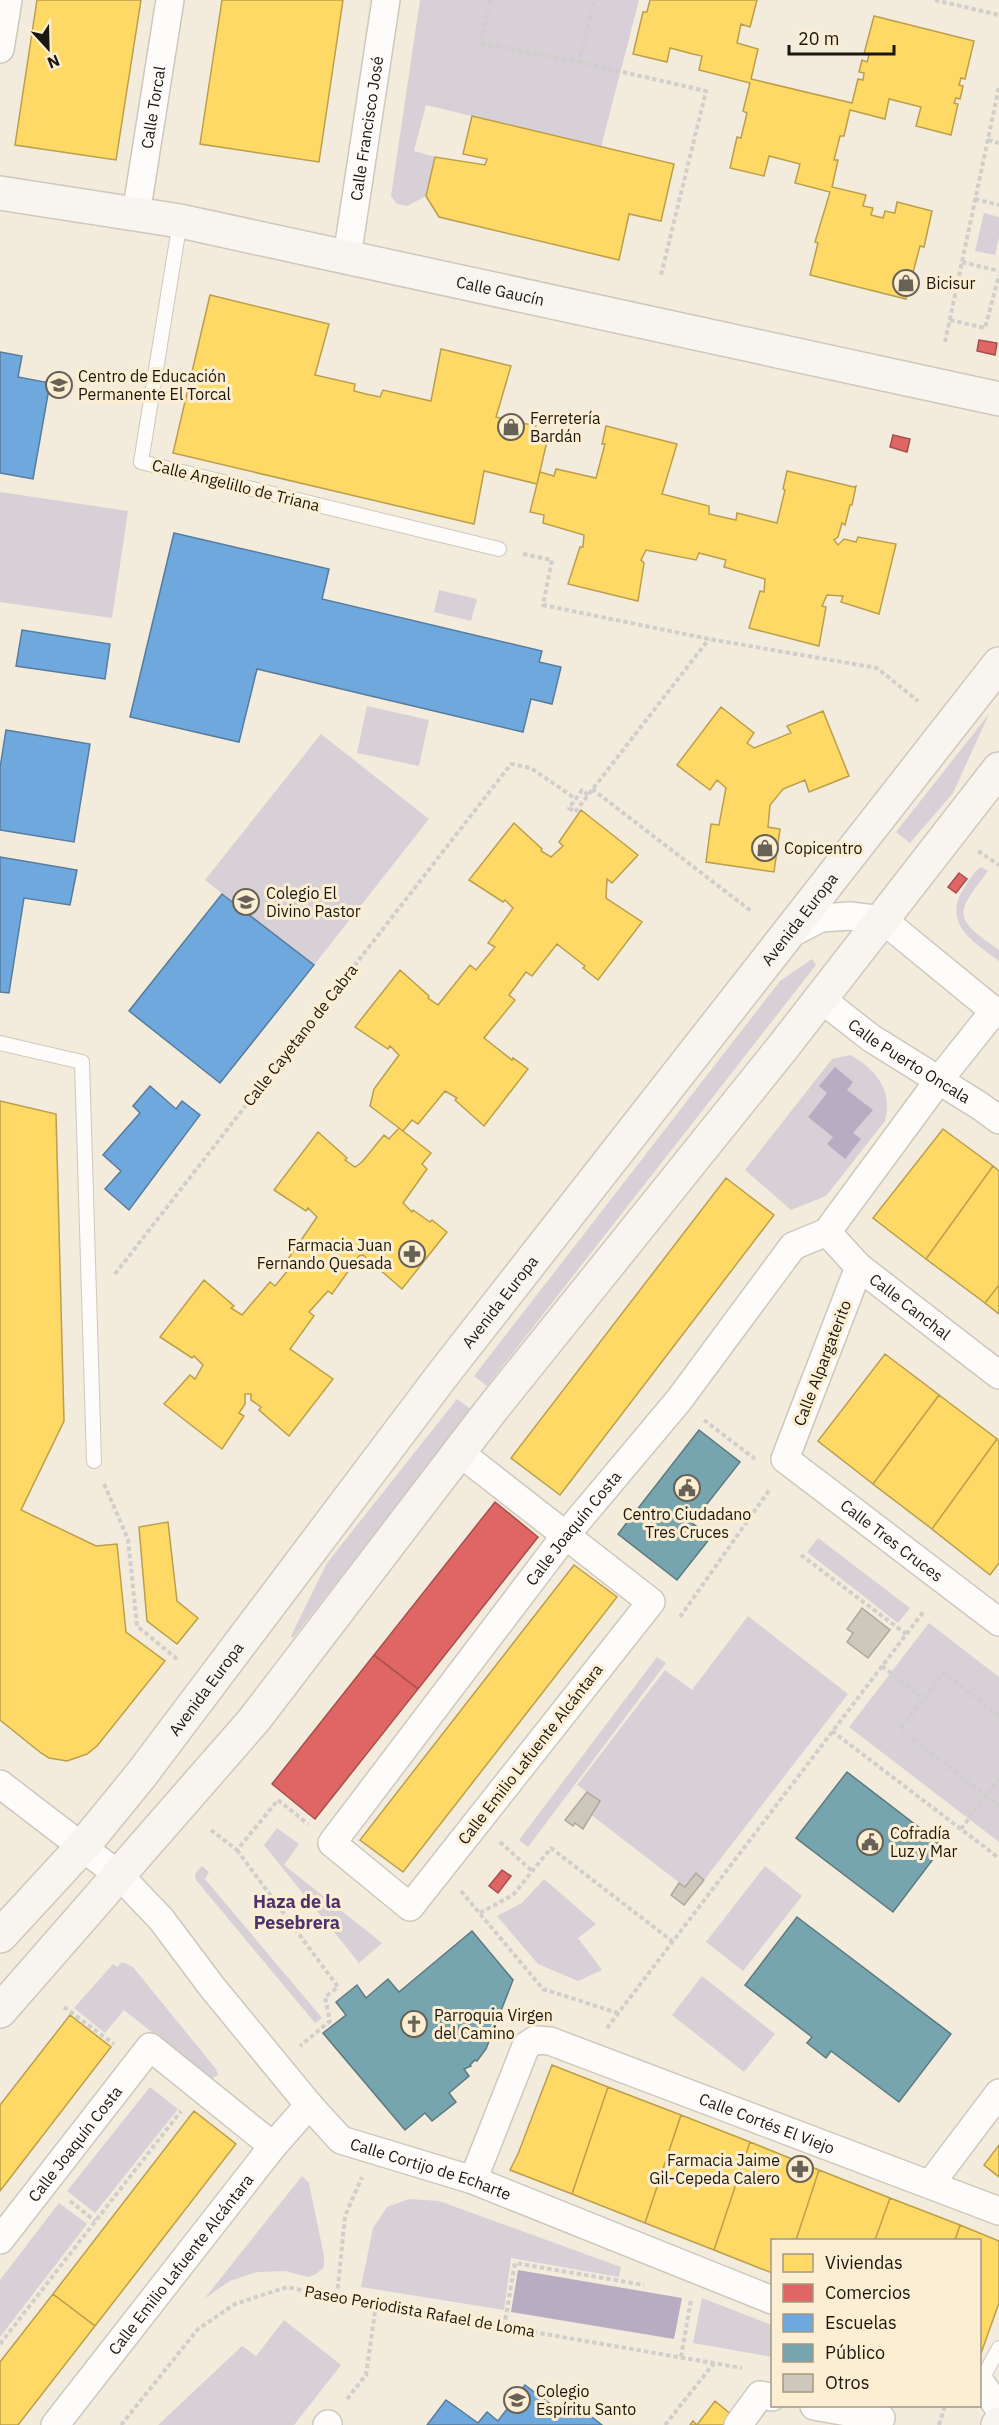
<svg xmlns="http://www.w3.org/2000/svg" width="999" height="2425" font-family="'IBM Plex Sans',sans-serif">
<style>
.green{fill:#d8d0d7;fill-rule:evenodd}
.water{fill:#b8acc2}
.homes{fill:#ffd966;stroke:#bb9f4c;stroke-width:1.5}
.shops{fill:#e06666;stroke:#a54e4c;stroke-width:1.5}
.schools{fill:#6fa8dc;stroke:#567c9e;stroke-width:1.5}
.public{fill:#76a5af;stroke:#5b7a7f;stroke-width:1.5}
.building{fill:#cdc7bc;stroke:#aea89d;stroke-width:1.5}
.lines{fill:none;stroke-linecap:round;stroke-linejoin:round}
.lane-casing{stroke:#cec8bc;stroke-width:16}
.street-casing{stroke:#cec8bc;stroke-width:30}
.secondary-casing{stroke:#cec8bc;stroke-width:36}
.path{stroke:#d1cfcb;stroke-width:4;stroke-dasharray:4.5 3;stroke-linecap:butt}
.lane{stroke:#fdfcfa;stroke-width:14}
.street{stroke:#fdfcfa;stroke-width:27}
.secondary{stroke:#f8f5f0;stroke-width:33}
.labels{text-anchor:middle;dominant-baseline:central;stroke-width:6;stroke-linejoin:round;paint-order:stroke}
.street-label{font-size:16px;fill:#1c170e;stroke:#fceed3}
.poi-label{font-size:16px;fill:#1c170e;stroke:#fceed3;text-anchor:start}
.neighbourhood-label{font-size:18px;font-weight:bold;fill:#4c336e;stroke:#fceed3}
</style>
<rect width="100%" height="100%" fill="#f3ebdc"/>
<path class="green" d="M420,0H639L601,147L426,105L414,151L435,157L426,196L407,206L397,204L391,196Z
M984,213L999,217V238L995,255L975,251Z
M0,492L128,511L112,618L0,602Z
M439,590L477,599L471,621L434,612Z
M367,706L429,720L419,766L357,753Z
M989,714L953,793L910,843L896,832Z
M321,734L429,819L314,965L205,880Z
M981,867L988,871C955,915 952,917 999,950V961C972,941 940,922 966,885C970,879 974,871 981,867Z
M812,959L816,965L487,1386L474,1376L780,981Z
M850,1055C876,1069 893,1090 885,1121L826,1196L791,1210L745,1170L832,1059ZM828,1093L853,1133L808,1117Z
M457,1399L472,1410L293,1638L291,1636L327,1563Z
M818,1538L910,1608L898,1623L807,1552Z
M748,1616L848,1694L704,1880L696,1874L685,1887L590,1814L600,1801L577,1785L665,1670L692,1690Z
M929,1623L999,1677V1842L849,1727Z
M657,1657L666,1663L528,1847L519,1840Z
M277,1828L299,1844L284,1865L382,1943L359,1963L264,1845Z
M202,1866L209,1872L205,1879L322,2018L315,2023L196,1880L195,1874Z
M765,1866L802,1896L743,1971L706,1942Z
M544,1879L596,1924L578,1938L602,1970L578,1981L538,1964L497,1916L522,1903Z
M122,1962L133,1967L216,2069L218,2075L211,2079L124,2010L105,2033L74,2008L113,1964L117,1967Z
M702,1976L775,2034L744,2072L672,2015Z
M150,2087L178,2109L95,2213L67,2191Z
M302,2176L309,2183L324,2256V2267L316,2274L308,2277L285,2271L257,2272L230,2281L205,2298Z
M409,2199L439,2201L621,2267L619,2277L511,2258L504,2310L361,2287L373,2228L387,2207Z
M59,2203L87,2224L0,2337V2280Z
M702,2298L772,2325V2357L693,2343Z
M284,2320L341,2365L294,2425H158L242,2346L256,2356Z"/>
<path class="water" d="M835,1067L853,1082L847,1090L873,1110L853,1133L861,1139L845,1159L827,1144L833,1137L808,1117L827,1093L819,1086Z
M518,2270L682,2298L674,2339L511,2312Z"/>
<path class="homes" d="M37,0H141L116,160L15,145Z
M222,0H343L319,162L200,144Z
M650,0H757L750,27L741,24L737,43L758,49L751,79L852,103L858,79L863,80L864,73L859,72L862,60L867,62L869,55L864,54L874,16L974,41L965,79L961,78L959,85L963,86L960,99L956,98L954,103L958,104L951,135L916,126L921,107L889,99L885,119L850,110L844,136H840L834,160H838L832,187L866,195L863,206L873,208L871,215L883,218L885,211L895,213L897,202L932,211L924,247L920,246L906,299L810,275L818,243L815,242L830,192L795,183L800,164L769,156L764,176L730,168L737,137L741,138L747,113L743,111L750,83L699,70L702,56L693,54L670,48L667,62L633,54L643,12H647Z
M472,116L674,164L661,221L629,214L619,260L439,217L426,196L435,157L485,165L487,159L463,154Z
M210,295L329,324L315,375L355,384L354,391L366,394L380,397L383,390L431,401L441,349L511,366L496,417L536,426L534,433L548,437L537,484L484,471L474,524L173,453Z
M606,426L677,444L662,494L709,506V514L722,517L736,520L737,513L777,523L785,490L783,489L787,471L854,487L856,486L852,505H850L845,525L842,523L838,537L834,540L838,545L844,539L856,542L858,537L896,544L879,614L841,602L843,596L827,595L822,606L826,607L819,646L749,628L760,591L764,592L765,579L724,567L726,560L699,553L696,560L646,550L641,560L644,563L638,601L568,584L580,547H583L584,535L543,523L544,515L530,512L540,472L554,476L556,469L596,478L605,444H602Z
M721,707L754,733L747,743L754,748L791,733L787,726L823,711L849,776L809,792L805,780L783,789L770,805L768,827L780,829L774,872L706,862L711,824L719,825L726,788L717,780L710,790L677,765Z
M581,810L638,855L612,883L607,879L606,898L642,922L598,980L583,968L585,966L557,944L532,976L526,972L509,995L515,1000L484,1038L512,1060L513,1058L528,1069L484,1126L455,1100L457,1098L445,1091L418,1124L412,1120L403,1131L370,1106L374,1089L399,1055L390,1046L388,1049L355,1027L400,970L429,996L428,998L438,1005L470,965L476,970L495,947L488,943L513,908L505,900L503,902L469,880L514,823L542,849L541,851L551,857L563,846L559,842Z
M0,1101L56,1114L64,1421L21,1510L96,1546L117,1544L126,1632L165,1661L97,1746L87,1754L67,1761L49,1758L41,1753L0,1720Z
M399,1128L431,1153L422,1164L427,1169L403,1203L412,1212L413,1210L430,1222L432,1220L447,1232L402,1289L363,1255L359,1256L332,1294L328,1291L309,1312L314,1316L290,1349L333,1379L289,1436L259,1410L261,1407L251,1400V1394H245V1404L239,1413L244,1416L222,1449L164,1404L190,1375L195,1379L203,1365L194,1356L192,1358L160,1337L204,1280L234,1306L231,1308L242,1315L270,1282L275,1286L293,1264L288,1259L317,1217L308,1208L306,1211L274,1190L318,1132L347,1158L345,1160L355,1167L362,1162L384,1135L389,1139Z
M943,1129L993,1166L926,1259L873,1218Z
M993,1166L999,1171V1285L985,1303L926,1259Z
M726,1178L774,1215L560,1495L511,1458Z
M999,1285V1314L985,1303Z
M885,1354L939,1395L873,1484L818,1441Z
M939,1395L997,1439L932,1529L873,1484Z
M997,1439L999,1441V1563L990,1575L932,1529Z
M168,1522L177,1601L198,1618L177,1644L147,1621L139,1527Z
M574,1565L617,1597L403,1872L360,1840Z
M70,2015L111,2047L0,2191V2105Z
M552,2065L608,2087L572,2194L510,2170L518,2154Z
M608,2087L681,2115L645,2223L572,2194Z
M194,2111L236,2144L95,2326L53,2294Z
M681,2115L750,2142L714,2250L645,2223Z
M750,2142L819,2170L796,2240H772V2273L714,2250Z
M999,2145V2177L984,2165Z
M819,2170L890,2198L875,2240H796Z
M890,2198L960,2225L955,2240H875Z
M960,2225L999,2241V2303L980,2356V2240H955Z
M53,2294L95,2326L18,2425H0V2362Z
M715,2401L740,2422L738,2425H690L693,2421L697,2425Z"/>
<path class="shops" d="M979,340L997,343L995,355L977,351Z
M893,435L910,439L907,452L890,447Z
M959,873L967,879L956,893L948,887Z
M495,1502L538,1537L418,1689L374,1655Z
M374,1655L418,1689L315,1819L272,1784Z
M502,1870L511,1876L498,1893L489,1886Z"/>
<path class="schools" d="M0,352L22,356L18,377L50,383L33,479L0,473Z
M174,533L329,569L322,599L542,651L539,662L561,667L552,704L531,699L523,732L257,669L239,742L130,717Z
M22,630L110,644L105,679L16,666Z
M6,730L90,744L74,842L0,830V768Z
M0,857L77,870L70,905L24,898L9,993L0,992Z
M222,894L314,965L220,1083L129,1011Z
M150,1086L176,1109L182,1101L200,1115L129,1210L105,1189L121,1171L103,1155L140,1113L133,1106Z
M525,2385L561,2412L570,2400L602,2425H427L446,2400L478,2423L487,2412L498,2421Z"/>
<path class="public" d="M699,1430L740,1462L692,1523L711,1537L677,1580L618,1534Z
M847,1772L943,1846L893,1912L796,1838Z
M797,1917L951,2034L899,2102L831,2051L826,2058L807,2043L812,2037L745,1985Z
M472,1931L513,1980L486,2049L477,2061L475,2060L470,2065L471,2066L464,2069L469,2076L449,2093L456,2102L432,2121L425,2113L405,2130L323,2033L346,2015L336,2002L357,1985L366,1998L388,1979L399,1992Z"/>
<path class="building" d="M862,1608L890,1630L868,1658L847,1642L853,1633L847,1629Z
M587,1792L600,1801L583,1829L575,1823L573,1826L565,1820Z
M696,1873L704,1880L684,1905L671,1895L679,1883L685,1887Z"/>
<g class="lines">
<defs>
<path id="lane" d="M180,221L141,462L499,549
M0,1043L82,1062L94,1461
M980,2383L999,2348"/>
<g id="street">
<path d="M0,49L8,0"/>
<path id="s1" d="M136,214L170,0"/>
<path id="s2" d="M347,257L386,0"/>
<path d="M790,934L821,918L850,916L883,920L999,1015"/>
<path id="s3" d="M821,999L871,1038L980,1106L999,1120"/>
<path d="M827,1232L939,1080L994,1011"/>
<path id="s4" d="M827,1232L859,1267L999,1375"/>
<path id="s5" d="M859,1267L785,1459L999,1622"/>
<path id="s6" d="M459,1452L651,1602L410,1907L332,1843L565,1536L679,1400L793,1246L827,1232"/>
<path id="s7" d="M0,1784L120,1876L161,1919L212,1987L309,2105L341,2140L473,2180L772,2300"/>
<path id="s8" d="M473,2180L526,2046L535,2040L550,2041L999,2211"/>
<path d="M931,2183L999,2093"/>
<path id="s9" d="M0,2240L150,2047L273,2146"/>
<path d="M980,2382L999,2408"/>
<path d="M814,2406L881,2418L876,2425"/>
<path id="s10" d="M55,2425L273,2146L309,2105"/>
<path d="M327,2425L328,2424"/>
<path d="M738,2425L760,2395L772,2397"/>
</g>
<g id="secondary">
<path id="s11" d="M0,193L180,221L999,399"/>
<path id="s12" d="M0,1936L83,1846L141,1775L444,1373L999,664"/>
<path d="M0,2011L254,1720L492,1409L783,1047L999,769"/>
<path d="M998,2425L999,2424"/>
</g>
</defs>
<use href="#lane" class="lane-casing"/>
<use href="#street" class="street-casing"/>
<use href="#secondary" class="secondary-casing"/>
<path class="path" d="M490,0L480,43L579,62L594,0
M935,0L999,15
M579,62L706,91L661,275
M988,140L999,143
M975,199L999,205
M962,262L999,271
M950,320L985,328L999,275
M945,342L999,87
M523,554L552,560L543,605L709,639L877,668L918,701
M592,789L751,911
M588,795L582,790L569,808L575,812L709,639
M978,851L999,865
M115,1274L511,764L531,768L576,799
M704,1420L755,1459
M104,1484L128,1539L137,1626L177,1659
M801,1555L906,1634
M680,1617L770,1489
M882,1666L923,1699
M999,1716L944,1673L900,1729L999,1806
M832,1731L999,1858
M961,1829L999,1779
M211,1830L237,1850L278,1800L308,1824
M500,1842L533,1872
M237,1850L338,1987L325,1997L330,2021L300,2046
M461,1891L543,1989L618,2013
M480,1913L513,1895L551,1848L672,1941
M64,2007L114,2044
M607,2028L924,1611
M70,2201L95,2221
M337,2296L345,2216L362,2177
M504,2327L515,2263L644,2285
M0,2344L181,2111
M681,2357L691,2300
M347,2399L366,2375L376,2305
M121,2425L198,2329L235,2304L287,2287L376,2305L742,2368
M665,2425L714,2363
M939,2425L945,2406"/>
<use href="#lane" class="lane"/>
<use href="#street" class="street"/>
<use href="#secondary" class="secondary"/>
</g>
<defs>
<symbol id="shop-ring" viewBox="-11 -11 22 22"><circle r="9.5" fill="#fceed3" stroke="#676156" stroke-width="1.5"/><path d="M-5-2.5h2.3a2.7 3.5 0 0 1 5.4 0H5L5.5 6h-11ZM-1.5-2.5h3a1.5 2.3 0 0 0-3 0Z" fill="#676156"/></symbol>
<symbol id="university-ring" viewBox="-11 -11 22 22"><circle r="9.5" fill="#fceed3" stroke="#676156" stroke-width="1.5"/><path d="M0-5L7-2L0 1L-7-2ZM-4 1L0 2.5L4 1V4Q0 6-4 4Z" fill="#676156"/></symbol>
<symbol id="school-ring" viewBox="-11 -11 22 22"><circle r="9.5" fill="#fceed3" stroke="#676156" stroke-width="1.5"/><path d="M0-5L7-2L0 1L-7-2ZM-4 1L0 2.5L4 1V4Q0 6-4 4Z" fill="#676156"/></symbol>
<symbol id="pharmacy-ring" viewBox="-11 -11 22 22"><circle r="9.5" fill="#fceed3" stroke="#676156" stroke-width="1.5"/><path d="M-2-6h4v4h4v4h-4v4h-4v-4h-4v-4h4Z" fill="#676156"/></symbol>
<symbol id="civic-ring" viewBox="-11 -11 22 22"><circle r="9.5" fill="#fceed3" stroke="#676156" stroke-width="1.5"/><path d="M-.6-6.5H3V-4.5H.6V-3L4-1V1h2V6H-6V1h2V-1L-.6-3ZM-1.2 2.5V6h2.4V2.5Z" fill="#676156"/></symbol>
<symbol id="church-ring" viewBox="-11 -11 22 22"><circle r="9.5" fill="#fceed3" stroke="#676156" stroke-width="1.5"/><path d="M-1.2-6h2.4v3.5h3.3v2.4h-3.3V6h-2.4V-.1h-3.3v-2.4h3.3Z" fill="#676156"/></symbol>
</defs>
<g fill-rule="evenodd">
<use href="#shop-ring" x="891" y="268" width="30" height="30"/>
<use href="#university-ring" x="44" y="370" width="30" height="30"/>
<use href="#shop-ring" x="496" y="412" width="30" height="30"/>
<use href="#shop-ring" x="750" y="833" width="30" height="30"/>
<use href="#school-ring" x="231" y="887" width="30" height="30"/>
<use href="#pharmacy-ring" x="397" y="1239" width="30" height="30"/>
<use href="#civic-ring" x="672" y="1473" width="30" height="30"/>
<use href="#civic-ring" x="855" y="1827" width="30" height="30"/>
<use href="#church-ring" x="399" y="2009" width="30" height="30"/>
<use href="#pharmacy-ring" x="785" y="2154" width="30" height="30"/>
<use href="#school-ring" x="502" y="2385" width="30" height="30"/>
</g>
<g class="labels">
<g class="street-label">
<text stroke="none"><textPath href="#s1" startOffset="108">Calle Torcal</textPath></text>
<text stroke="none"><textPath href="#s2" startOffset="130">Calle Francisco José</textPath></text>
<text stroke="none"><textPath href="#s11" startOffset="510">Calle Gaucín</textPath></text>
<text transform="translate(236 485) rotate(14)">Calle Angelillo de Triana</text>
<text stroke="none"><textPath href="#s12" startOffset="1294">Avenida Europa</textPath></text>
<text transform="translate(300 1035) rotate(-52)">Calle Cayetano de Cabra</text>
<text stroke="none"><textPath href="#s3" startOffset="108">Calle Puerto Oncala</textPath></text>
<text stroke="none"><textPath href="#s12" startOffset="808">Avenida Europa</textPath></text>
<text stroke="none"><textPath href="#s4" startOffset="112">Calle Canchal</textPath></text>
<text transform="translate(822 1363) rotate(-69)">Calle Alpargaterito</text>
<text stroke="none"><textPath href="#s6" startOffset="1130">Calle Joaquín Costa</textPath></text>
<text stroke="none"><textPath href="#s5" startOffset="340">Calle Tres Cruces</textPath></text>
<text stroke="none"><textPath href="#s12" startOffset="322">Avenida Europa</textPath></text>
<text transform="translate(530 1754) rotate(-52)">Calle Emilio Lafuente Alcántara</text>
<text stroke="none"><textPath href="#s8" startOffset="402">Calle Cortés El Viejo</textPath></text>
<text stroke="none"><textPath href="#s9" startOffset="122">Calle Joaquín Costa</textPath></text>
<text stroke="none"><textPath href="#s7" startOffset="590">Calle Cortijo de Echarte</textPath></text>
<text stroke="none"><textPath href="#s10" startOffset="204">Calle Emilio Lafuente Alcántara</textPath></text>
<text transform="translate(420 2311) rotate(10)">Paseo Periodista Rafael de Loma</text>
</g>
<g class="poi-label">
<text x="926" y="283">Bicisur</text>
<text x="78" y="376">Centro de Educación<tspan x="78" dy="18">Permanente El Torcal</tspan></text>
<text x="530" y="418">Ferretería<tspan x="530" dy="18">Bardán</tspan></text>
<text x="784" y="848">Copicentro</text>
<text x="266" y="893">Colegio El<tspan x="266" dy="18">Divino Pastor</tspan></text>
<text x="392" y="1245" text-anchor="end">Farmacia Juan<tspan x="392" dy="18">Fernando Quesada</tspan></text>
<text x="687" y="1514" text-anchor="middle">Centro Ciudadano<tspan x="687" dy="18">Tres Cruces</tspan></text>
<text x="890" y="1833">Cofradía<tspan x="890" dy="18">Luz y Mar</tspan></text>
<text x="434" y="2015">Parroquia Virgen<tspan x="434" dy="18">del Camino</tspan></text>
<text x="780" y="2160" text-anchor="end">Farmacia Jaime<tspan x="780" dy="18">Gil-Cepeda Calero</tspan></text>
<text x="536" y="2391">Colegio<tspan x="536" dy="18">Espíritu Santo</tspan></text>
</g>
<g class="neighbourhood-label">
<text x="297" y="1901">Haza de la<tspan x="297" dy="21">Pesebrera</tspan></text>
</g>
</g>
<rect x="771" y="2239" width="210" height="168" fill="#fceed3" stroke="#a29884" stroke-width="1.5"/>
<rect x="783" y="2254" width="30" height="18" fill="#ffd966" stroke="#a29884" stroke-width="1.5"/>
<text x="825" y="2269" font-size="18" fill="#1c170e">Viviendas</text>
<rect x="783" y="2284" width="30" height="18" fill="#e06666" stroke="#a29884" stroke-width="1.5"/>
<text x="825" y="2299" font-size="18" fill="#1c170e">Comercios</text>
<rect x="783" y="2314" width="30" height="18" fill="#6fa8dc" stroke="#a29884" stroke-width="1.5"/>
<text x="825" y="2329" font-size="18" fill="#1c170e">Escuelas</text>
<rect x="783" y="2344" width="30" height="18" fill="#76a5af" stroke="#a29884" stroke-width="1.5"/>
<text x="825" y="2359" font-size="18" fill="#1c170e">Público</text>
<rect x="783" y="2374" width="30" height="18" fill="#cdc7bc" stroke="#a29884" stroke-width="1.5"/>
<text x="825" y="2389" font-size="18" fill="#1c170e">Otros</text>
<g transform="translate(48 48) rotate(158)" stroke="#fceed3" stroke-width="4.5" paint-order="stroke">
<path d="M0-4.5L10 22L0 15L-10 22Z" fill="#1c170e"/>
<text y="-9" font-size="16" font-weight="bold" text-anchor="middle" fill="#1c170e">N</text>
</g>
<path d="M789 45v9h105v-9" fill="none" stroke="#1c170e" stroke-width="3"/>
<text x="798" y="45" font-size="18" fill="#1c170e" stroke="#fceed3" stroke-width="4.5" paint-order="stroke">20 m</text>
</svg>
